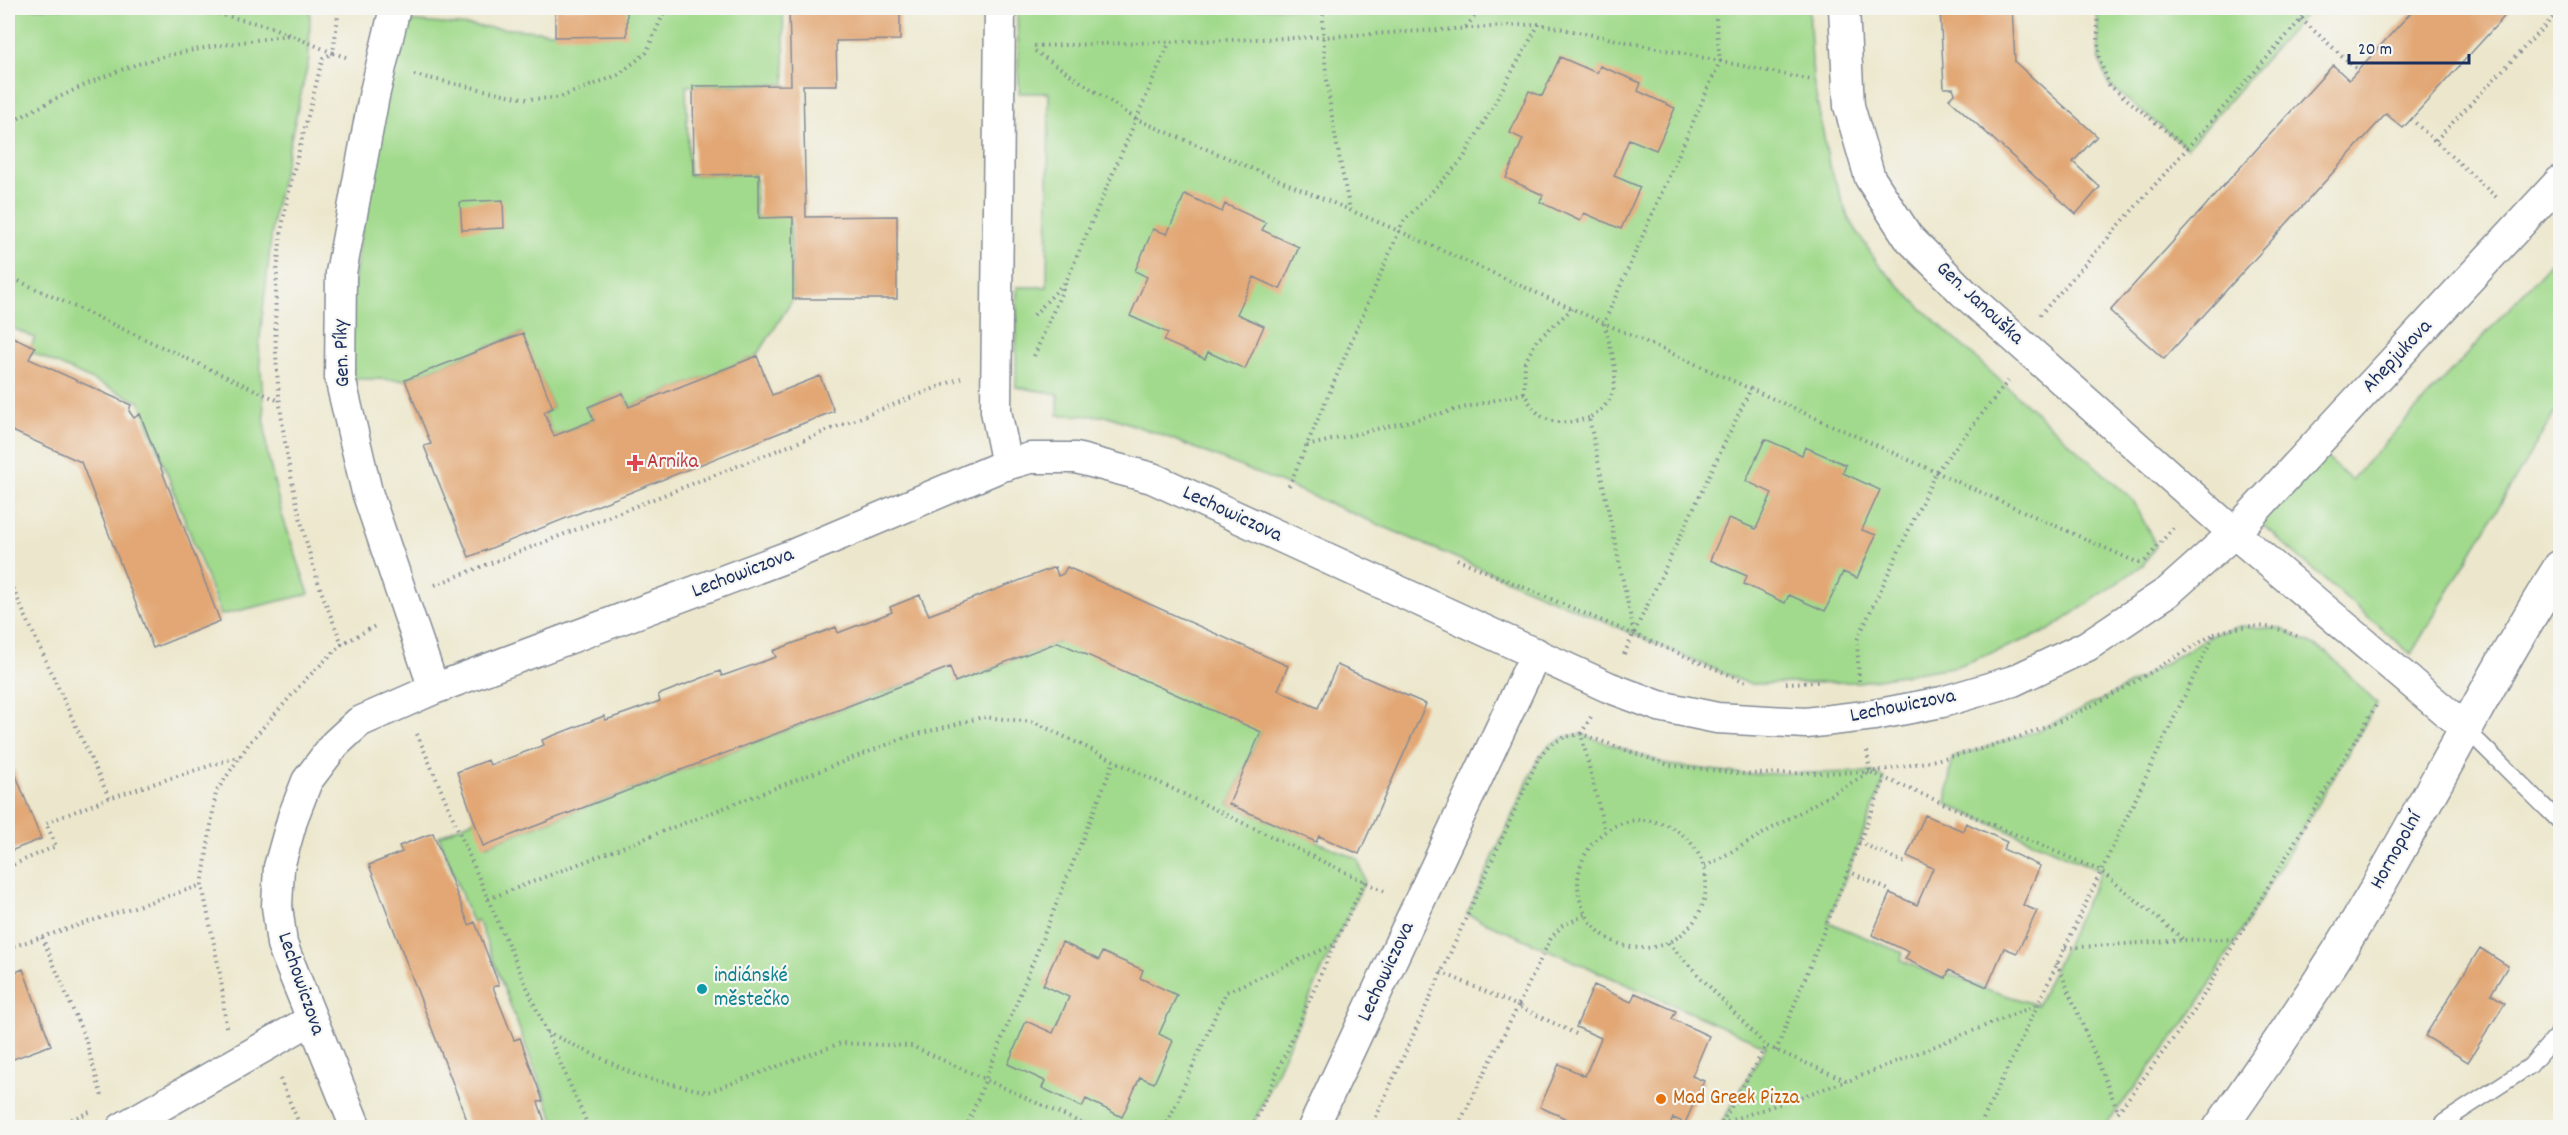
<svg xmlns="http://www.w3.org/2000/svg" width="2568" height="1135" font-family="Dekko,sans-serif">
<style>
.green{fill:#a1da8c;stroke:#5e8475;stroke-width:1.5}
.building{fill:#e2a775}
.lines{fill:none;stroke-linecap:round;stroke-linejoin:round}
.lane-casing{stroke:#848b95;stroke-width:18}
.street-casing{stroke:#848b95;stroke-width:33}
.secondary-casing{stroke:#848b95;stroke-width:36}
.path{stroke:#848b95;stroke-width:4;stroke-dasharray:1.5 4.5;stroke-linecap:butt}
.lane{stroke:#fff;stroke-width:15}
.street{stroke:#fff;stroke-width:30}
.secondary{stroke:#fff;stroke-width:33}
.health-dot{fill:#e0444e;stroke:#f6f6f2;stroke-width:2}
.culture-dot{fill:#0f9aa8;stroke:#f6f6f2;stroke-width:2}
.food-dot{fill:#e8710a;stroke:#f6f6f2;stroke-width:2}
.labels{text-anchor:middle;dominant-baseline:central;stroke-width:4.5;stroke-linejoin:round;paint-order:stroke}
.street-label{font-size:21px;fill:#1b2f5e;stroke:#f6f6f2}
.health-label{font-size:21px;fill:#be3a42;stroke:#f6f6f2;text-anchor:start}
.culture-label{font-size:21px;fill:#0d838f;stroke:#f6f6f2;text-anchor:start}
.food-label{font-size:21px;fill:#c56008;stroke:#f6f6f2;text-anchor:start}
</style>
<rect width="100%" height="100%" fill="#f6f6f2"/>
<filter id="ink" filterUnits="userSpaceOnUse"><feTurbulence type="fractalNoise" baseFrequency=".0167" numOctaves="2"/><feDisplacementMap in="SourceGraphic" scale="12" xChannelSelector="R" yChannelSelector="G"/><feConvolveMatrix kernelMatrix="1 2 1 2 8 2 1 2 1" color-interpolation-filters="sRGB"/></filter>
<filter id="wash" filterUnits="userSpaceOnUse"><feTurbulence type="fractalNoise" baseFrequency=".008" numOctaves="4" result="noise"/><feDisplacementMap in="SourceGraphic" scale="24" xChannelSelector="R" yChannelSelector="G"/><feGaussianBlur stdDeviation="1.35" result="paint"/><feColorMatrix in="noise" values="0 0 0 0 0 0 0 0 0 0 0 0 0 0 0 0 0 1.4 0 .05"/><feComposite in="paint" operator="in"/></filter>
<g filter="url(#wash)">
<rect width="100%" height="100%" fill="#ece7cc"/>
<path class="green" d="M8,8H310L309,59L274,213L259,346L267,452L282,515L309,594L221,615L140,402L29,351L35,338L8,326Z
M623,8H783L785,84L686,86L689,175L755,174L756,217H790L793,299L757,356L629,407L623,393L588,407L594,420L554,436L544,412L553,408L522,333L405,380L340,378L392,20L551,32L622,31Z
M1017,8H1809L1813,80L1829,164L1848,217L1877,263L1920,307L2005,385L2133,500L2156,546L2143,565L2048,631L1958,666L1859,682L1749,684L1289,486L1167,437L1108,416L1058,415V394L1016,387L1017,287H1047L1049,93H1019Z
M2097,8H2311L2187,148L2109,85L2099,57Z
M2560,253V404L2411,654L2251,515L2315,447L2351,480Z
M2240,626L2282,629L2328,653L2377,704L2194,1011L2104,1127H1719L1766,1046L1467,914L1538,759L1549,745L1565,737L1581,734L1669,765L1745,774L1870,772L1885,778L1828,922L1903,953L1901,960L1943,979L1946,972L1983,988L2037,1005L2101,871L1946,804L1952,758L2039,730L2115,693L2214,634Z
M1061,641L1262,729L1229,804L1358,859L1365,881L1336,939L1252,1127L557,1128L478,920L472,922L439,836L476,819L487,845L951,667L956,682Z"/>
<g id="blocks">
<path class="building" d="M555,8H627V36L555,37Z
M789,8H900V40L836,41L837,85H803L806,217L897,216V299H793V217L759,218V174L694,175L693,86L791,85Z
M1940,8H2012L2015,62L2097,136L2073,162L2100,187L2076,214L1949,99L1955,93L1953,88H1944Z
M2415,8H2512L2403,128L2386,114L2164,359L2110,311L2333,65L2349,80Z
M1560,57L1597,73L1600,66L1641,83L1638,91L1675,108L1656,150L1629,139L1614,176L1640,187L1621,229L1584,213L1580,221L1540,202L1543,195L1506,178L1523,139L1510,133L1529,91L1542,96Z
M1185,194L1222,212L1225,204L1266,223L1262,230L1299,247L1280,289L1254,277L1237,314L1264,326L1245,369L1208,352L1205,359L1164,341L1168,333L1130,316L1147,277L1135,271L1153,229L1167,234Z
M503,200L504,228L462,230L460,202Z
M523,333L553,408L544,412L554,436L594,420L588,407L623,393L629,407L757,356L772,395L820,376L834,411L469,557L424,446L431,444L405,380Z
M8,335L35,347L29,359L131,405L129,411L134,418L140,414L220,621L153,648L81,462L8,429Z
M1765,439L1802,455L1805,447L1846,465L1843,473L1880,490L1862,530L1876,535L1857,578L1843,572L1825,611L1789,595L1785,603L1744,584L1747,576L1710,560L1729,518L1756,529L1772,493L1746,481Z
M1055,567L1058,576L1063,574L1067,567L1288,666L1278,690L1318,708L1337,665L1426,704L1359,854L1319,836L1316,842L1229,804L1261,732L1058,642L955,682L950,667L483,846L457,772L488,760L490,765L544,745L542,740L604,716L606,720L660,701L658,695L720,671L722,676L776,657L773,651L836,627L838,633L892,612L890,607L920,595L929,615Z
M8,755L41,839L8,852Z
M1925,815L1963,831L1966,823L2007,842L2003,849L2040,866L2023,905L2037,911L2017,953L2004,948L1987,987L1949,970L1946,978L1905,959L1909,952L1872,935L1890,893L1917,905L1933,868L1907,856Z
M433,833L469,925L475,922L499,985L493,987L514,1040L520,1038L543,1101L538,1102L547,1128H470L369,865L402,852L399,846Z
M1062,942L1099,960L1102,952L1143,970L1140,978L1177,995L1159,1034L1173,1041L1154,1083L1140,1077L1122,1117L1086,1099L1082,1107L1042,1088L1045,1081L1008,1064L1026,1021L1053,1033L1069,997L1043,985Z
M2480,948L2508,966L2491,994L2505,1003L2468,1062L2425,1036Z
M23,969L51,1045L8,1061V975Z
M1594,985L1631,1002L1635,993L1676,1011L1672,1019L1709,1036L1692,1076L1704,1081L1685,1123L1673,1118L1669,1128H1574L1576,1123L1540,1107L1559,1064L1585,1076L1601,1038L1576,1027Z"/>
</g>
</g>
<g filter="url(#ink)">
<use href="#blocks" fill-opacity="0" stroke="#848b95" stroke-width="1.5"/>
<g class="lines">
<defs>
<path id="lane" d="M2465,728L2560,822
M2442,1128L2444,1122L2530,1066L2560,1031"/>
<path id="street" d="M395,8L374,96L341,273L340,378L367,492L434,689
M1000,8L996,411L1007,465
M1844,8L1849,106L1870,178L1908,237L1963,292L2234,533L2465,728
M122,1128L311,1020
M356,1128L287,957L282,944L277,906L279,867L293,817L307,781L335,744L359,722L434,689L792,555L1002,466L1030,458H1076L1152,478L1608,687L1659,706L1717,718L1806,723L1874,715L1942,702L2013,681L2087,646L2169,591L2234,533L2560,181
M1313,1128L1536,653"/>
<path id="secondary" d="M2220,1128C2273,1052 2326,975 2373,895C2436,786 2493,673 2560,567"/>
</defs>
<use href="#lane" class="lane-casing"/>
<use href="#street" class="street-casing"/>
<use href="#secondary" class="secondary-casing"/>
<path class="path" d="M195,8L271,27L333,53L339,8
M1323,8C1322,76 1336,143 1350,210
M2097,8L2099,57L2109,85L2187,148
M2301,19L2358,70
M1466,27L1481,8
M1034,46L1322,37L1539,24L1812,80
M1035,51L1136,119L1399,231L2143,565
M346,57L333,53L323,58L320,68C308,120 290,177 282,228C265,343 282,465 316,575C323,598 333,621 342,644L375,626
M414,75L527,99L558,98L618,75L646,53L666,8
M2411,119L2435,141
M8,124C50,101 95,78 141,63C188,48 240,43 289,35
M2496,197L2435,141L2560,10
M8,276L279,401
M1034,315L1067,280
M2040,315L2311,8
M1034,356L1169,43
M1524,393L1525,362L1537,340L1572,309
M1307,446L1524,393C1540,425 1557,426 1589,418
M1289,486L1403,222L1463,159L1539,24
M1457,559L1746,682
M2145,561L2173,528
M8,578L96,770
M435,585L961,378
M1634,633L1589,418C1595,414 1603,409 1607,403C1624,379 1610,348 1604,323L1720,61L1715,8
M2214,634C2246,624 2270,622 2300,638
M1624,654L1751,388
M1859,681L1857,640L1936,472L2008,381
M1786,683L1820,682
M1591,717L1581,734L1605,831
M417,734L488,899L907,737L983,717L1034,722L1384,891
M1867,751L1870,772
M96,769L109,798
M1578 884a64 64 0 1 1 128 0a64 64 0 1 1-128 0Z
M1859,842L1905,863
M8,867L56,846L46,823L109,798L240,756
M1705,867L1870,772L2101,871L2184,940
M1848,871L1891,891
M488,899L589,1128
M42,937L202,885
M1668,943L1766,1046
M8,948L42,937L85,1038L103,1100
M2065,948L2184,940L2237,939
M2057,963L2118,1111
M1441,972L1518,1006L1457,1128
M226,1027L221,979L202,885L216,792L250,742L306,679L342,644
M547,1032L640,1077L708,1092L841,1043L912,1046L1092,1128
M1576,1034L1518,1006L1551,938L1562,926L1585,915
M1776,1051L1885,778
M280,1079L301,1128
M2118,1112L2194,1011L2377,704L2376,703
M49,1128L90,1112
M966,1128L1114,761
M1165,1128L1226,992L1333,945
M1252,1128L1334,945L1365,881
M1371,1128L1538,759L1549,745L1565,737L1581,734L1668,765L1745,774L1870,772C1927,763 1983,751 2038,730C2099,707 2158,667 2214,634L1979,1128
M1719,1128L1766,1046L1848,1081L2037,1005
M1722,1128L1720,1124L1847,1081"/>
<use href="#lane" class="lane"/>
<use href="#street" class="street"/>
<use href="#secondary" class="secondary"/>
</g>
</g>
<path class="health-dot" d="M632 454h6v6h6v6h-6v6h-6v-6h-6v-6h6z"/>
<circle class="culture-dot" cx="702" cy="989" r="6"/>
<circle class="food-dot" cx="1661" cy="1099" r="6"/>
<g class="labels">
<g class="street-label">
<text transform="translate(1979 304) rotate(43)">Gen. Janouška</text>
<text transform="translate(343 353) rotate(-92)">Gen. Píky</text>
<text transform="translate(2398 357) rotate(-47)">Ahepjukova</text>
<text transform="translate(1232 515) rotate(25)">Lechowiczova</text>
<text transform="translate(743 574) rotate(-21)">Lechowiczova</text>
<text transform="translate(1903 707) rotate(-11)">Lechowiczova</text>
<text transform="translate(2397 851) rotate(-61)">Hornopolní</text>
<text transform="translate(1387 972) rotate(-65)">Lechowiczova</text>
<text transform="translate(300 984) rotate(71)">Lechowiczova</text>
</g>
<g class="health-label">
<text x="647" y="463">Arnika</text>
</g>
<g class="culture-label">
<text x="714" y="977">indiánské<tspan x="714" dy="24">městečko</tspan></text>
</g>
<g class="food-label">
<text x="1673" y="1099">Mad Greek Pizza</text>
</g>
</g>
<rect width="2568" height="1135" fill="none" stroke="#f6f6f2" stroke-width="30"/>
<path d="M2349 54v9h120v-9" fill="none" stroke="#1b2f5e" stroke-width="3"/>
<text x="2358" y="54" font-size="18" fill="#1b2f5e" stroke="#f6f6f2" stroke-width="4.5" paint-order="stroke">20 m</text>
</svg>
